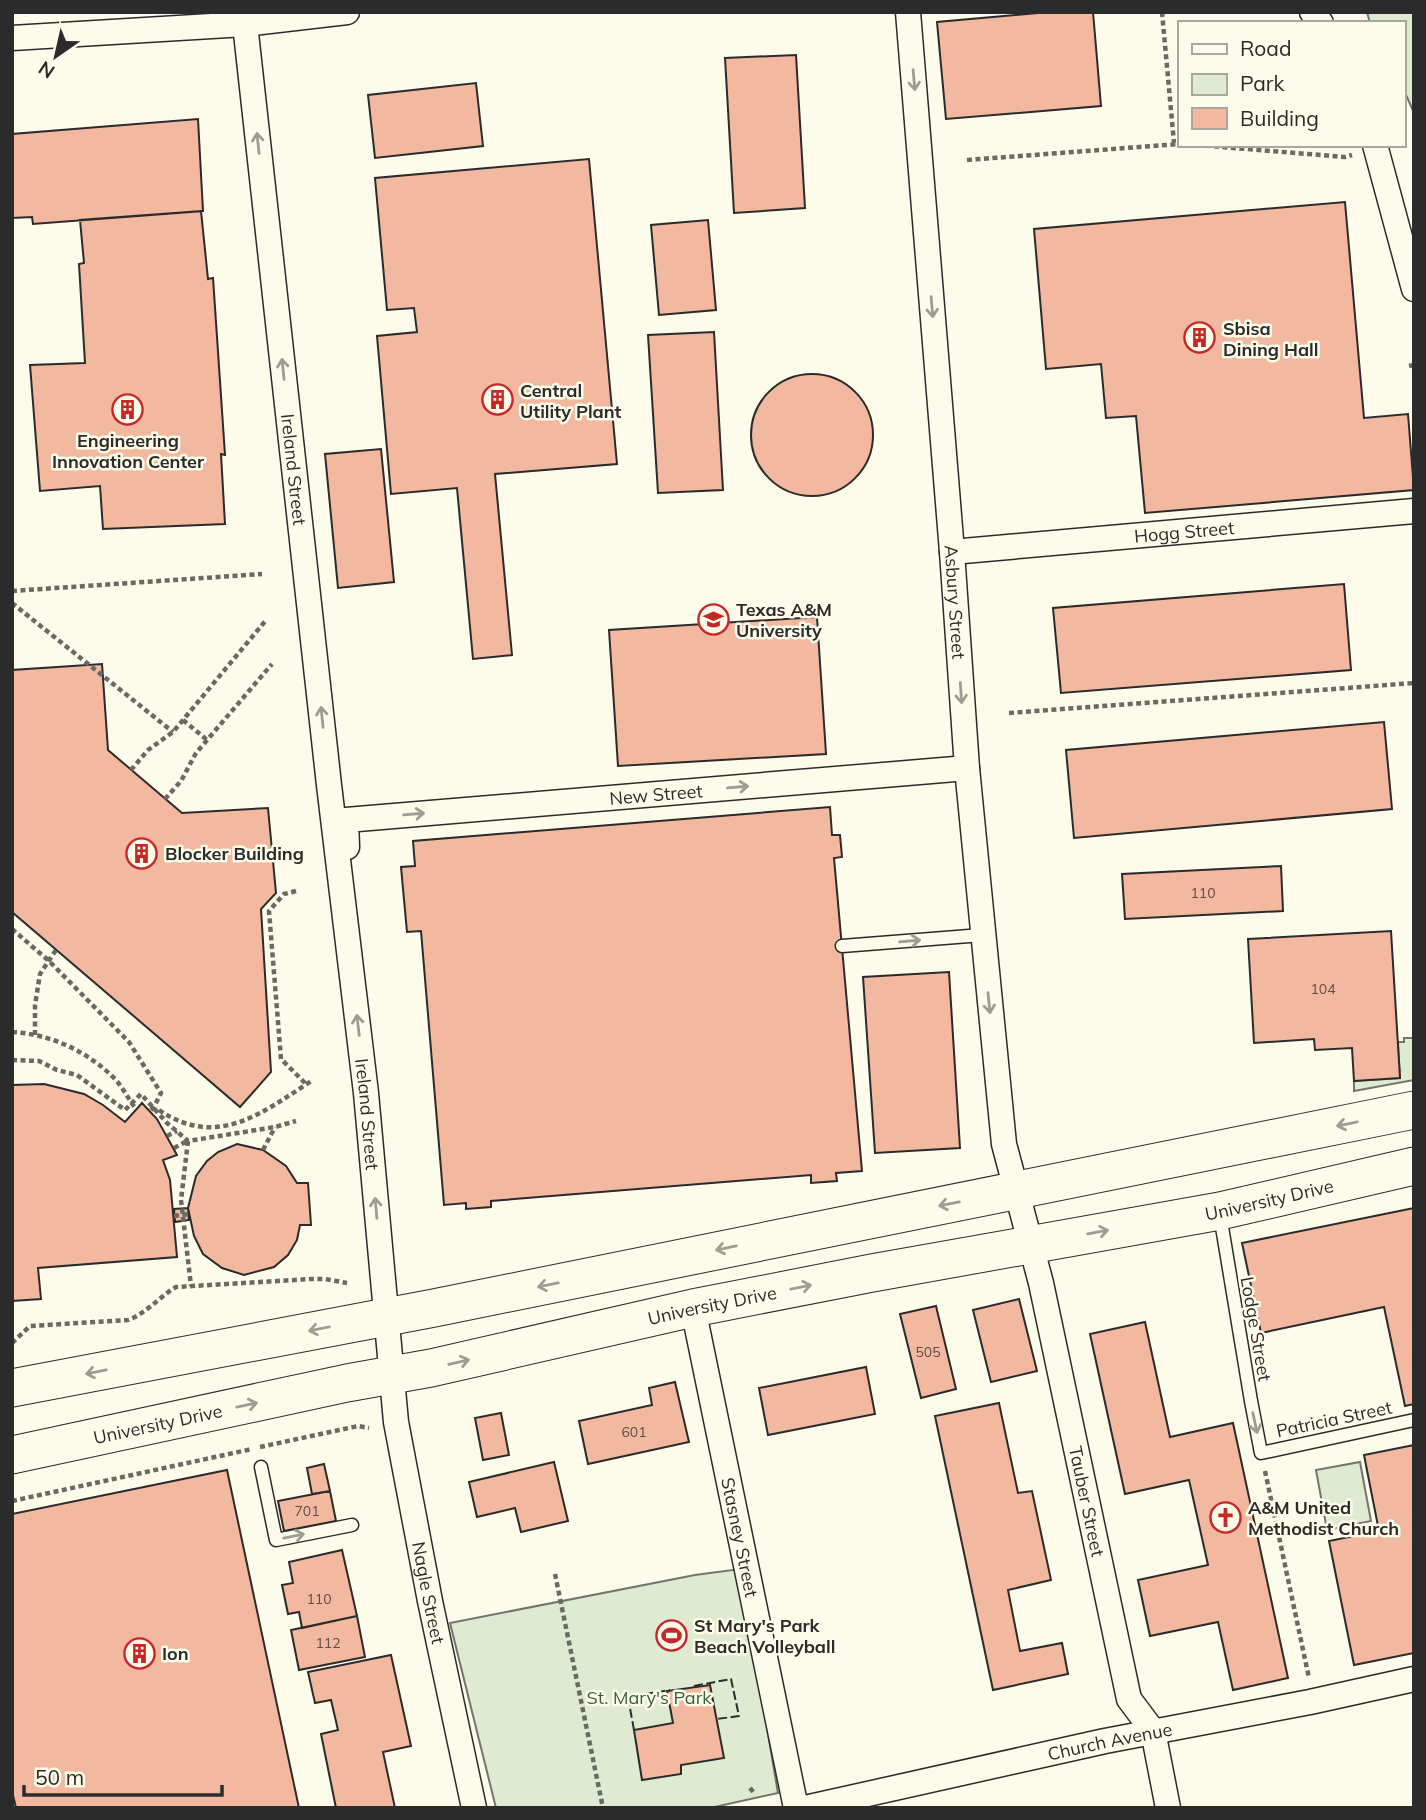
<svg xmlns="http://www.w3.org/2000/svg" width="1426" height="1820" font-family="Mulish,sans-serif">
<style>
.green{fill:#deebd1;stroke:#74746e;stroke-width:2}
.building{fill:#f2b8a0;stroke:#2b2b2b;stroke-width:2}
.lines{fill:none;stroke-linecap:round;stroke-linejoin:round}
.lane-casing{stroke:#2b2b2b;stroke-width:15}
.street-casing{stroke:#2b2b2b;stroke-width:27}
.primary-casing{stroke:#2b2b2b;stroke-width:39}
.path{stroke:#6a6964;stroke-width:4.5;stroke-dasharray:5 3.5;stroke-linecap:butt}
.lane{stroke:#fdfbea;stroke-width:12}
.street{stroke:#fdfbea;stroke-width:24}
.primary{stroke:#fdfbea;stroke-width:37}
.fence{stroke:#2b2b2b;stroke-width:2;stroke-dasharray:9 3.5;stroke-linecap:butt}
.oneway{stroke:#9e9d94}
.labels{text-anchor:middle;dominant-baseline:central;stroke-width:5;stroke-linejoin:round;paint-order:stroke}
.number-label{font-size:14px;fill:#5d4e48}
.poi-label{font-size:18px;font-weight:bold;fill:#2b2b2b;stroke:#fdfbea;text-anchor:start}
.street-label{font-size:18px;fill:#2b2b2b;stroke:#fdfbea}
.park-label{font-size:18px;fill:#34623c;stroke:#fdfbea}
</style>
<rect width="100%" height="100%" fill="#fdfbea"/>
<path class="green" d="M1367,12H1414V113L1403,88V23H1370Z
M1404,1038H1414V1080L1354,1091V1081L1400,1078L1398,1042H1404Z
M1360,1462L1371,1521L1327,1530L1316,1470Z
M740,1569L778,1793L710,1808H496L450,1623L695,1575Z"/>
<path class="building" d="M1049,12H1093L1101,106L946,119L937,22Z
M796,55L805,208L734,213L725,58Z
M476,83L483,146L375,158L368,95Z
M198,119L203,211L33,224L32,217L12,218V134Z
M589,159L617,464L495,474L512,655L473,659L457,488L391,494L377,336L417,332L414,308L387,310L375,178Z
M1345,202L1364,418L1408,414L1414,490L1145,513L1136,416L1106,418L1101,364L1046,369L1034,229Z
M201,211L208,279L213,278L225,455L221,454L225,524L103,529L100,486L40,491L30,365L85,363L79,264L84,263L80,220Z
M708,220L716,310L659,315L651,225Z
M714,332L723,490L658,493L648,335Z
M751 435a61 61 0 1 1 122 0a61 61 0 1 1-122 0Z
M381,449L394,582L338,588L325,454Z
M1344,584L1351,670L1061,693L1053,608Z
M817,617L826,754L618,766L609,630Z
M102,664L108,750L182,813L268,808L276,893L261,909L271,1072L240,1107L12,912V670Z
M1384,722L1392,809L1074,838L1066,750Z
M830,807L832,835H840L842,857L834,858L862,1171L836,1173L837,1181L811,1183V1175L491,1201V1207L466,1209V1203L444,1205L421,931L407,932L401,867L415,866L413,841Z
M1281,866L1283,911L1125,919L1122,874Z
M1391,931L1400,1078L1354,1081L1352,1048L1315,1050L1314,1039L1254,1043L1248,939Z
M949,972L960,1148L875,1153L863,977Z
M44,1084L84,1094L103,1105L125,1122L142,1103L157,1119L177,1155L163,1160L170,1180L177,1257L38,1268L41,1299L12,1301V1085Z
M237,1144L263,1150L286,1166L297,1183H308L311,1225H300L297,1240L288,1255L274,1267L244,1275L222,1268L203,1254L194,1236L188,1208L196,1176L207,1161L218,1152Z
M188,1208L189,1220L175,1222L174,1209Z
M1414,1208V1404L1405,1406L1384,1307L1261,1333L1242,1243Z
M1019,1299L1037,1371L991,1382L973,1310Z
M936,1306L956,1389L921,1398L900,1314Z
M1145,1322L1170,1437L1233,1423L1288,1678L1233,1690L1218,1622L1150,1636L1138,1580L1208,1565L1189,1480L1125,1494L1090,1334Z
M866,1367L875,1414L768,1435L759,1388Z
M675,1382L689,1442L588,1464L579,1421L652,1405L649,1388Z
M999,1403L1018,1493L1032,1491L1051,1580L1008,1590L1020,1651L1062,1643L1068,1674L993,1690L935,1416Z
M501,1413L509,1455L483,1460L475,1418Z
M1414,1445V1653L1354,1665L1329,1541L1379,1531L1364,1455Z
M554,1462L568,1521L521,1532L515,1508L477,1517L469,1482Z
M324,1464L330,1491L312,1494L307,1468Z
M227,1470L299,1808H16L12,1791V1514Z
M330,1491L336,1521L284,1531L278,1501Z
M342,1550L357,1616L302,1628L299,1612L288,1614L282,1585L293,1583L289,1562Z
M357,1616L365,1657L299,1670L291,1630Z
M391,1655L411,1746L383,1752L395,1808H336L321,1734L338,1730L331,1700L315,1703L308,1672Z
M710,1685L724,1758L681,1765V1774L642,1780L634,1730L673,1723L667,1691Z"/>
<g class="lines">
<defs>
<path id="lane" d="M842,946L982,935
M1220,1215L1251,1401L1261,1453L1414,1420
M261,1467L276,1540L352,1525"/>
<g id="street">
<path id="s1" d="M908,12L952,552L967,768L1004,1144L1041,1283L1129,1699L1153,1731L1168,1808"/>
<path d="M1312,12L1321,23"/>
<path id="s2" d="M245,24L329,785L366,1093L396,1422L430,1601L474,1808"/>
<path d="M12,38L245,24L347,12"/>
<path d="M1375,145L1414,289"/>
<path id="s3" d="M952,552L1414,511"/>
<path id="s4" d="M347,847L346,820L967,768"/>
<path id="s5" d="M693,1308L796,1808"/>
<path id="s6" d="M805,1808L1105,1741L1310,1702L1414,1679"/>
</g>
<g id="primary">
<path d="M12,1388L434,1308L1414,1110"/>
<path id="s7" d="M12,1455L347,1383L431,1368L693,1308L872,1273L1220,1211L1414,1166"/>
</g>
</defs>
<use href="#lane" class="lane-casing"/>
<use href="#street" class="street-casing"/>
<use href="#primary" class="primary-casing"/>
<path class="path" d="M1162,12L1174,143
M1197,145L1345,157L1352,155
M967,160L1179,144
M1409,366L1414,365
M12,591L262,574
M12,603L173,732
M1009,713L1414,683
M183,720L207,740
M131,770L148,750L173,732L267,619
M165,799L181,781L196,753L272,664
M296,891L284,894L269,911L281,1059L306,1084
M12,929L49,961L129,1042L161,1093L154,1107L150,1111
M12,1032C50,1034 87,1051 114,1078C123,1087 128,1099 136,1109
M35,1035V1005L40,974L56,950
M12,1060L39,1061L57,1070L77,1075L125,1110L141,1094L167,1123L188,1141L275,1127L296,1121
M159,1110C218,1150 263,1112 313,1080
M167,1136L177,1131
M188,1141L181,1200L191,1286
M174,1148L187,1141
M263,1150L275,1127
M174,1216L189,1214
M12,1343L30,1326L128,1320C147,1313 159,1297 176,1287L311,1279H325L347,1283
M260,1447L358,1426L369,1428
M1265,1471L1309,1678
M12,1501L252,1449
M555,1574L603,1808
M750,1788L755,1794"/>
<use href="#lane" class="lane"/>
<use href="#street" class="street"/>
<use href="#primary" class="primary"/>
<path class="fence" d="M694,1686L731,1679L739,1716L717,1719
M634,1730L628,1697L670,1690"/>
</g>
<defs><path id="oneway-shaft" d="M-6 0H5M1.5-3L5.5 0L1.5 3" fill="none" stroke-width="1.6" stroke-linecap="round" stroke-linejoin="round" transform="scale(1.75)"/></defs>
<g class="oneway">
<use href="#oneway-shaft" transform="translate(914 80) rotate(85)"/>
<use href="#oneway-shaft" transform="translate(258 143) rotate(-96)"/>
<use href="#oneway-shaft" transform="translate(932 307) rotate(85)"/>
<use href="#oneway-shaft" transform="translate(283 369) rotate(-96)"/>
<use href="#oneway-shaft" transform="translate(961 693) rotate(86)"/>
<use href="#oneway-shaft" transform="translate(322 717) rotate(-96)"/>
<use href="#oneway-shaft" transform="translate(738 787) rotate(-5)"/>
<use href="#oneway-shaft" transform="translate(414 814) rotate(-5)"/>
<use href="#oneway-shaft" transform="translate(910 941) rotate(-5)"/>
<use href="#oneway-shaft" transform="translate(989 1003) rotate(84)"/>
<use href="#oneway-shaft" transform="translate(358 1025) rotate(-97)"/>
<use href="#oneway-shaft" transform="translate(1347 1124) rotate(168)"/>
<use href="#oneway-shaft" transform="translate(949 1204) rotate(169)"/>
<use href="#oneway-shaft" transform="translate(376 1208) rotate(-95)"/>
<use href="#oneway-shaft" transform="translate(1098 1232) rotate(-10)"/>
<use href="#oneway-shaft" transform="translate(726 1248) rotate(168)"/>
<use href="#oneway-shaft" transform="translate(548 1285) rotate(169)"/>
<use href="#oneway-shaft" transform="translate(801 1287) rotate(-11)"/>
<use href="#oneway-shaft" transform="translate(319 1329) rotate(169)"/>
<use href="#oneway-shaft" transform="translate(459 1362) rotate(-13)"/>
<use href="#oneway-shaft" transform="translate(96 1372) rotate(169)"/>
<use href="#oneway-shaft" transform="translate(247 1405) rotate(-12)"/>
<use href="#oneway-shaft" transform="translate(1255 1423) rotate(78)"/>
<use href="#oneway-shaft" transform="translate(294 1536) rotate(-11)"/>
</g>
<defs>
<symbol id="building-ring" viewBox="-11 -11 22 22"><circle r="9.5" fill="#fdfbea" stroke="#c62828" stroke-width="1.5"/><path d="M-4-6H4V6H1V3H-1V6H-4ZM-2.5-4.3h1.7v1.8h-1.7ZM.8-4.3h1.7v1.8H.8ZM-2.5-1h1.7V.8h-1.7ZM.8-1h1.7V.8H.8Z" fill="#c62828"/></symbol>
<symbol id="university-ring" viewBox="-11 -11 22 22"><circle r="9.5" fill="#fdfbea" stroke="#c62828" stroke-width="1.5"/><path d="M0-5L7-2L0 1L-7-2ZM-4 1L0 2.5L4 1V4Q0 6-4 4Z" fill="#c62828"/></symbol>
<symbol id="church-ring" viewBox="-11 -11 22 22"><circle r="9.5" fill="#fdfbea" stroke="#c62828" stroke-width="1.5"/><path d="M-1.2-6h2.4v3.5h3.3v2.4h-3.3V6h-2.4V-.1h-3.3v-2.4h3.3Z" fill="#c62828"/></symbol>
<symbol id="stadium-ring" viewBox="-11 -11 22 22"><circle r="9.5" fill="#fdfbea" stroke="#c62828" stroke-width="1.5"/><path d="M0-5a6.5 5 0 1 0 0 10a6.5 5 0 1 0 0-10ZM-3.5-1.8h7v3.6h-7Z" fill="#c62828"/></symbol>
</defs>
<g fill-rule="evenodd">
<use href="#building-ring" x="1182" y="320" width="35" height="35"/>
<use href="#building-ring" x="480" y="382" width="35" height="35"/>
<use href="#building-ring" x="110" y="392" width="35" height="35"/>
<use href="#university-ring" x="696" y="602" width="35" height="35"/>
<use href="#building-ring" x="124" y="836" width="35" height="35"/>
<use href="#church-ring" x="1208" y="1500" width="35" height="35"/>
<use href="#stadium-ring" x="654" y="1618" width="35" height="35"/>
<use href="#building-ring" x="122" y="1636" width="35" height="35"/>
</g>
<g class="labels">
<g class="number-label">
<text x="1203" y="893">110</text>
<text x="1323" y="989">104</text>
<text x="928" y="1352">505</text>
<text x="634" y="1432">601</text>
<text x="307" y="1511">701</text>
<text x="319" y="1599">110</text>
<text x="328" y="1643">112</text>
</g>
<g class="poi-label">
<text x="1223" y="328">Sbisa<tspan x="1223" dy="21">Dining Hall</tspan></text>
<text x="520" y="390">Central<tspan x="520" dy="21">Utility Plant</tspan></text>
<text x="128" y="440" text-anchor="middle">Engineering<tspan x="128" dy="21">Innovation Center</tspan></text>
<text x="736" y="609">Texas A&amp;M<tspan x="736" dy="21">University</tspan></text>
<text x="165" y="853">Blocker Building</text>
<text x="1248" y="1507">A&amp;M United<tspan x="1248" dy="21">Methodist Church</tspan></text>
<text x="694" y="1625">St Mary's Park<tspan x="694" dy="21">Beach Volleyball</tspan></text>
<text x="162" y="1653">Ion</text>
</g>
<g class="street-label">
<text stroke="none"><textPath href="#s2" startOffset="448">Ireland Street</textPath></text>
<text stroke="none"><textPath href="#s3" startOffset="233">Hogg Street</textPath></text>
<text stroke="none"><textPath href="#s1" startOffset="592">Asbury Street</textPath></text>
<text stroke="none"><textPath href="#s4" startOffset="338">New Street</textPath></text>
<text stroke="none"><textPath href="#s2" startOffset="1097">Ireland Street</textPath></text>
<text stroke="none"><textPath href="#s7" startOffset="1283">University Drive</textPath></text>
<text stroke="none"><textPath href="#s7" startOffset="716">University Drive</textPath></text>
<text transform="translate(1256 1329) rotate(80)">Lodge Street</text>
<text transform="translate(1334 1419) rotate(-12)">Patricia Street</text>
<text stroke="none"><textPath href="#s7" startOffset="149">University Drive</textPath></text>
<text stroke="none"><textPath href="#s1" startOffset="1503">Tauber Street</textPath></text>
<text stroke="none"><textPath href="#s5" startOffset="234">Stasney Street</textPath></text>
<text stroke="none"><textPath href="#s2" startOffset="1580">Nagle Street</textPath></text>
<text stroke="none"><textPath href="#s6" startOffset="312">Church Avenue</textPath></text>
</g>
<g class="park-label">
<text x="649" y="1697">St. Mary's Park</text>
</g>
</g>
<rect width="1426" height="1820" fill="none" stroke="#2b2b2b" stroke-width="28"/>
<rect x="1178" y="21" width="228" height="126" fill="#fdfbea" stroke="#a9a89e" stroke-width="2"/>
<rect x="1192" y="44" width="35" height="10" fill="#fdfbea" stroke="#a9a89e" stroke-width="2"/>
<text x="1240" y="56" font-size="21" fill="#2b2b2b">Road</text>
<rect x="1192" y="74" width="35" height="21" fill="#deebd1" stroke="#a9a89e" stroke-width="2"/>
<text x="1240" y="91" font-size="21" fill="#2b2b2b">Park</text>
<rect x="1192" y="108" width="35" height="21" fill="#f2b8a0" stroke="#a9a89e" stroke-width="2"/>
<text x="1240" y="126" font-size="21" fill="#2b2b2b">Building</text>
<g transform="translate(56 56) rotate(214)" stroke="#fdfbea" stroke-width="5" paint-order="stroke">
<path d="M0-5L12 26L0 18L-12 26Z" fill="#2b2b2b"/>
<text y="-10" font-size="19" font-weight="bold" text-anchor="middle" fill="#2b2b2b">N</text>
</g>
<path d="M24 1785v10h198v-10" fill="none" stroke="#2b2b2b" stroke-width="3.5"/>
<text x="35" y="1785" font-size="21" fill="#2b2b2b" stroke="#fdfbea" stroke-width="5" paint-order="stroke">50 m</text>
</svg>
